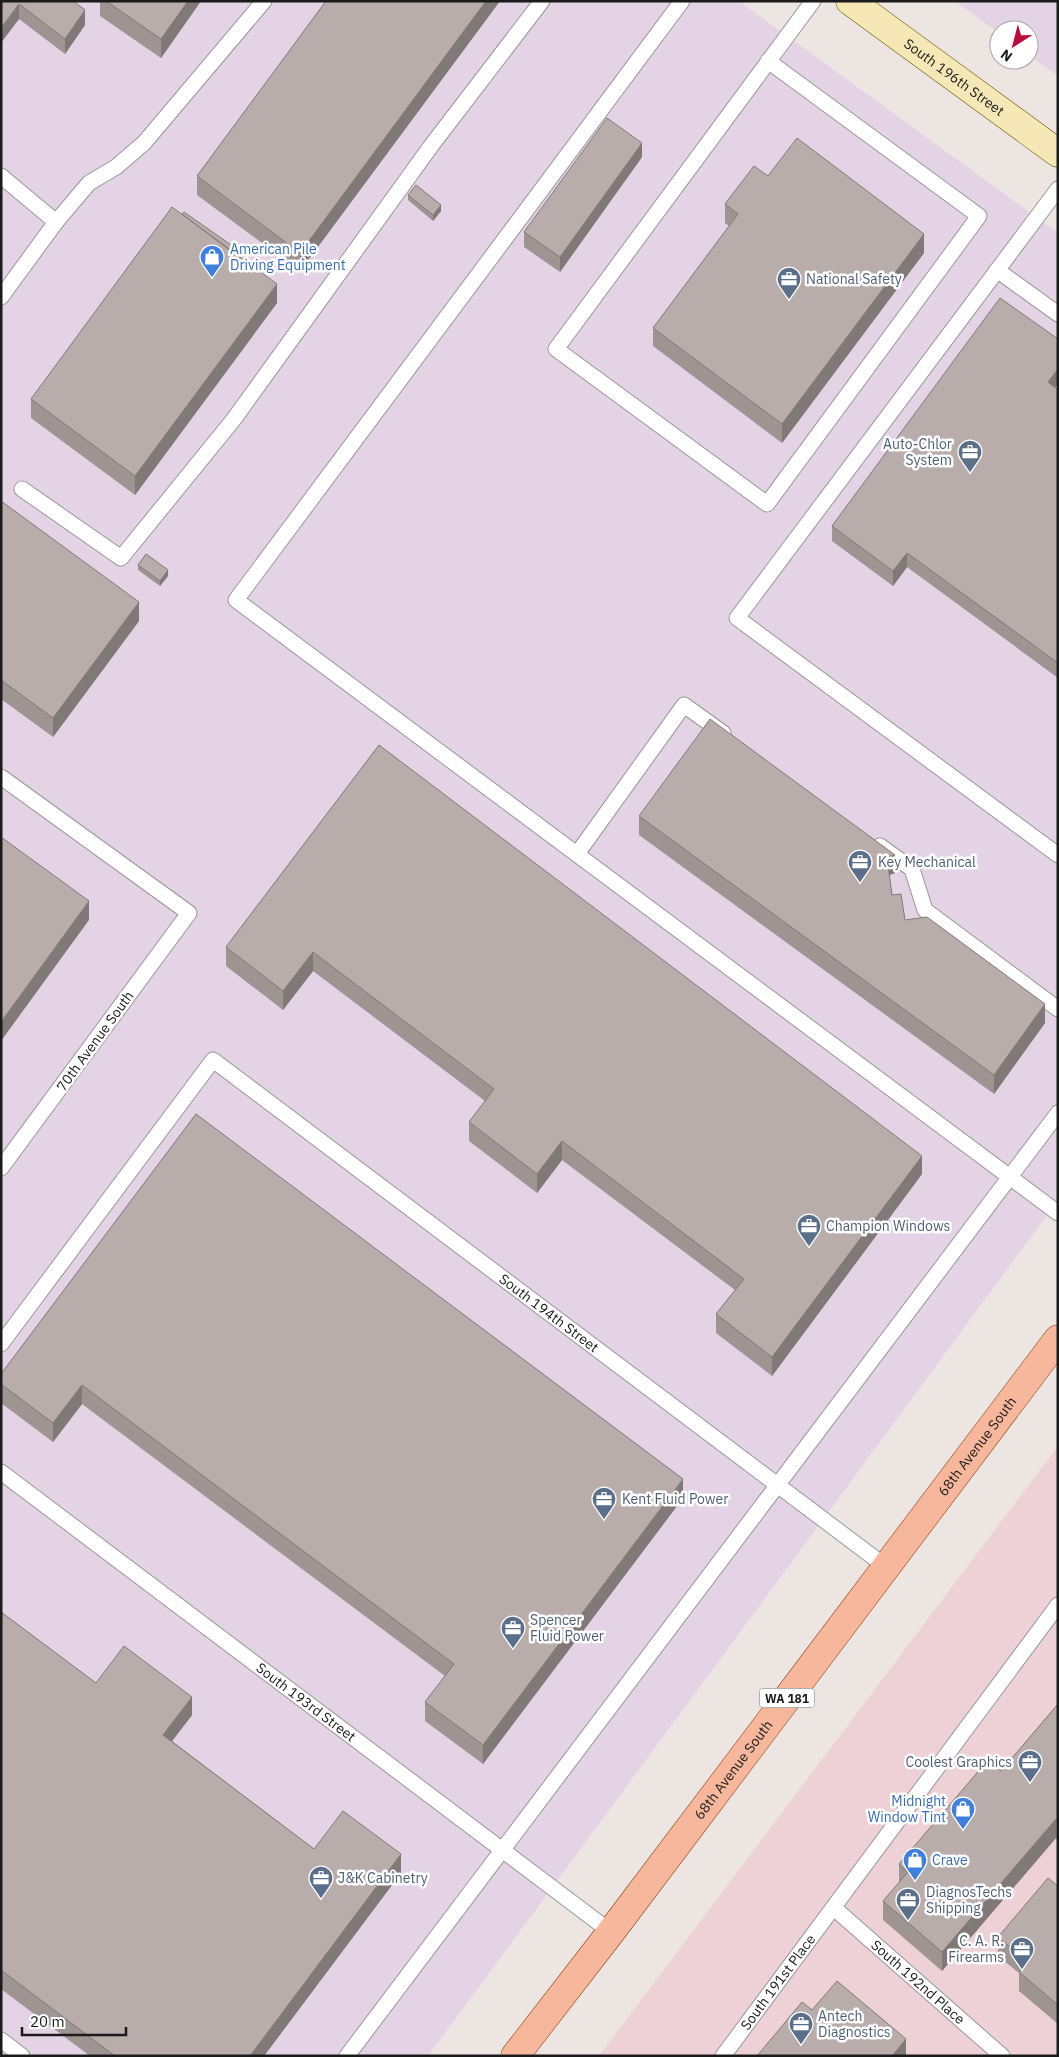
<svg xmlns="http://www.w3.org/2000/svg" width="1059" height="2057" font-family="'IBM Plex Sans',sans-serif">
<style>
.commercial{fill:#edd1d7}
.industrial{fill:#e3d3e5}
.lines{fill:none;stroke-linecap:round;stroke-linejoin:round}
.service-casing{stroke:#989898;stroke-width:17}
.secondary-casing{stroke:#6a5a0b;stroke-width:29}
.primary-casing{stroke:#8a3b09;stroke-width:29}
.service{stroke:#fff;stroke-width:15}
.secondary{stroke:#f5e7b6;stroke-width:28}
.primary{stroke:#f6b79d;stroke-width:28}
.wall{fill:#9e9593}
.shaded-wall{fill:#817978}
.building{fill:#b8adab;stroke:#817978}
.labels{text-anchor:middle;dominant-baseline:central;stroke-width:5;stroke-linejoin:round;paint-order:stroke}
.shield{fill:#fff;stroke:#5f5f5f;stroke-width:1}
.shield-label{font-size:12px;font-weight:bold;fill:#1b1b1b}
.street-label{font-size:14px;fill:#1b1b1b;stroke:#fff}
.shop-label{font-size:14px;fill:#366cbe;stroke:#fff;text-anchor:start}
.service-label{font-size:14px;fill:#4e5e75;stroke:#fff;text-anchor:start}
</style>
<rect width="100%" height="100%" fill="#ece5e1"/>
<path class="commercial" d="M1058,1446V2056H599Z"/>
<path class="industrial" d="M1,1H739L1058,233V1200L428,2056H1Z
M955,1H1058V76L1029,55V30H999V33Z"/>
<g class="lines">
<defs>
<g id="service">
<path d="M682,1L236,600L1058,1213"/>
<path d="M768,61L979,216L767,504L556,349L813,1"/>
<path d="M1,176L56,222L89,183L116,167L144,143L264,1"/>
<path d="M1058,189L737,618L1058,855"/>
<path d="M997,270L1058,314"/>
<path d="M1,297L56,222"/>
<path d="M22,489L121,558L234,419L431,146L542,1"/>
<path d="M1,777L189,913L1,1168"/>
<path d="M880,846L912,869L925,910L1058,1009"/>
<path d="M577,854L684,705L723,733"/>
<path id="s1" d="M1,1344L213,1060L885,1566"/>
<path id="s2" d="M1,1472L611,1932"/>
<path id="s3" d="M834,1908L1002,2056"/>
<path d="M1,2040L22,2056"/>
<path d="M347,2056L1058,1113"/>
<path id="s4" d="M723,2056L1058,1605"/>
</g>
<g id="secondary">
<path id="s5" d="M850,1L1058,153"/>
</g>
<g id="primary">
<path id="s6" d="M515,2056L611,1932L1058,1339"/>
</g>
</defs>
<use href="#service" class="service-casing"/>
<use href="#secondary" class="secondary-casing"/>
<use href="#primary" class="primary-casing"/>
<use href="#service" class="service"/>
<use href="#secondary" class="secondary"/>
<use href="#primary" class="primary"/>
</g>
<path class="wall" d="M1,1H73L85,25L65,54L19,19Z
M100,1H201L161,58L100,16Z
M326,1H500L300,271L197,195V176Z
M642,157L560,272L524,247V232Z
M768,176L924,253L782,443L653,346V328L729,226L725,223V204Z
M408,195L441,211L433,221L408,200Z
M234,252L277,303L135,495L31,418V399Z
M1055,388L1058,390V678L907,567L893,586L832,541V526Z
M1,501L139,621L53,737L1,699Z
M138,565L168,576L160,586L138,570Z
M379,745L922,1174L772,1376L716,1333V1314L735,1290L562,1160L537,1193L469,1141V1122L485,1101L313,971L283,1010L226,966V947Z
M639,816L895,873L889,875L892,895L905,920L1045,1023L994,1094L639,835Z
M196,1114L683,1498L483,1764L425,1721V1702L445,1676L82,1404L53,1442L1,1403V1374Z
M1,1612L96,1683L192,1715L172,1741L314,1849L401,1873L264,2056H90L1,1989Z
M1058,1704V1839L1056,1838L942,1971L883,1920V1901L899,1883V1864L1001,1771Z
M1058,1886V2024L1019,1991V1973L998,1956V1937Z"/>
<path class="shaded-wall" d="M188,1H201L161,58V39Z
M486,1H500L300,271V253Z
M19,4V19L1,43V28Z
M85,10V25L65,54V39Z
M642,143V157L560,272V257Z
M441,205V211L433,221V215Z
M924,234V253L782,443V424Z
M277,284V303L135,495V476Z
M1058,369V384L1048,397V382Z
M907,553V567L893,586V571Z
M168,570V576L160,586V581Z
M139,602V621L53,737V718Z
M895,855V873L887,876V857Z
M89,901V920L1,1041V1022Z
M313,952V971L283,1010V991Z
M1045,1004V1023L994,1094V1075Z
M562,1141V1160L537,1193V1174Z
M922,1156V1174L772,1376V1357Z
M82,1385V1404L53,1442V1423Z
M683,1479V1498L483,1764V1745Z
M192,1697V1715L163,1753V1735Z
M1056,1819V1838L942,1971V1952Z
M401,1854V1873L264,2056H250Z
M906,2039V2056H892Z"/>
<path class="building" d="M1,1H73L85,10L65,39L19,4L1,28Z
M106,1H188L161,39Z
M326,1H486L300,253L197,176Z
M607,118L642,143L560,257L524,232Z
M797,138L924,234L782,424L653,328L738,214L725,204L754,166L768,176Z
M416,185L441,205L433,215L408,195Z
M172,207L277,284L135,476L31,399Z
M184,212L234,247L231,251L182,214Z
M1000,298L1058,339V369L1048,382L1058,390V663L907,553L893,571L832,526Z
M1,501L139,602L53,718L1,680Z
M146,554L168,570L160,581L138,565Z
M710,719L895,855L887,857L892,895L901,894L905,920L927,917L1045,1004L994,1075L639,816Z
M379,745L922,1156L772,1357L716,1314L744,1279L562,1141L537,1174L469,1122L494,1089L313,952L283,991L226,947Z
M1,837L89,901L1,1022Z
M196,1114L683,1479L483,1745L425,1702L454,1664L82,1385L53,1423L1,1384V1374Z
M1,1612L96,1683L124,1646L192,1697L163,1735L314,1849L343,1811L401,1854L250,2056H115L1,1970Z
M1058,1704V1821L1056,1819L942,1952L883,1901L908,1872L899,1864L988,1760L1001,1771Z
M1048,1878L1058,1886V2005L1019,1972L1028,1962L998,1937Z
M837,1981L906,2039L892,2056H757L802,2002L812,2010Z"/>
<defs>
<symbol id="shop-pin" viewBox="-11 -11 22 30"><path d="M0 17L-7.5 6A9.5 9.5 0 1 1 7.5 6Z" fill="#3f7fe0" stroke="#fff"/><path d="M-5-2.5h2.3a2.7 3.5 0 0 1 5.4 0H5L5.5 6h-11ZM-1.5-2.5h3a1.5 2.3 0 0 0-3 0Z" fill="#fff"/></symbol>
<symbol id="office-pin" viewBox="-11 -11 22 30"><path d="M0 17L-7.5 6A9.5 9.5 0 1 1 7.5 6Z" fill="#5c6f8a" stroke="#fff"/><path d="M-6-3h4V-5.5h4V-3h4V5H-6ZM-1-4.5V-3h2v-1.5ZM-6 0V1H6V0Z" fill="#fff"/></symbol>
</defs>
<g fill-rule="evenodd">
<use href="#shop-pin" x="198" y="243" width="28" height="38"/>
<use href="#office-pin" x="775" y="265" width="28" height="38"/>
<use href="#office-pin" x="956" y="438" width="28" height="38"/>
<use href="#office-pin" x="846" y="848" width="28" height="38"/>
<use href="#office-pin" x="795" y="1212" width="28" height="38"/>
<use href="#office-pin" x="590" y="1485" width="28" height="38"/>
<use href="#office-pin" x="499" y="1614" width="28" height="38"/>
<use href="#office-pin" x="1016" y="1748" width="28" height="38"/>
<use href="#shop-pin" x="949" y="1795" width="28" height="38"/>
<use href="#shop-pin" x="901" y="1846" width="28" height="38"/>
<use href="#office-pin" x="307" y="1864" width="28" height="38"/>
<use href="#office-pin" x="894" y="1886" width="28" height="38"/>
<use href="#office-pin" x="1008" y="1935" width="28" height="38"/>
<use href="#office-pin" x="787" y="2010" width="28" height="38"/>
</g>
<g class="labels">
<rect class="shield" x="759.5" y="1688.5" width="55" height="19" rx="4"/>
<g class="shield-label">
<text x="787" y="1698">WA 181</text>
</g>
<g class="street-label">
<text stroke="none"><textPath href="#s5" startOffset="129">South 196th Street</textPath></text>
<text transform="translate(95 1041) rotate(-54)">70th Avenue South</text>
<text stroke="none"><textPath href="#s1" startOffset="775">South 194th Street</textPath></text>
<text stroke="none"><textPath href="#s6" startOffset="765">68th Avenue South</textPath></text>
<text stroke="none"><textPath href="#s2" startOffset="382">South 193rd Street</textPath></text>
<text stroke="none"><textPath href="#s6" startOffset="360">68th Avenue South</textPath></text>
<text stroke="none"><textPath href="#s4" startOffset="92">South 191st Place</textPath></text>
<text stroke="none"><textPath href="#s3" startOffset="112">South 192nd Place</textPath></text>
</g>
<g class="shop-label">
<text x="230" y="249">American Pile<tspan x="230" dy="16">Driving Equipment</tspan></text>
<text x="946" y="1801" text-anchor="end">Midnight<tspan x="946" dy="16">Window Tint</tspan></text>
<text x="932" y="1860">Crave</text>
</g>
<g class="service-label">
<text x="806" y="279">National Safety</text>
<text x="952" y="444" text-anchor="end">Auto-Chlor<tspan x="952" dy="16">System</tspan></text>
<text x="878" y="862">Key Mechanical</text>
<text x="826" y="1226">Champion Windows</text>
<text x="622" y="1499">Kent Fluid Power</text>
<text x="530" y="1620">Spencer<tspan x="530" dy="16">Fluid Power</tspan></text>
<text x="1012" y="1762" text-anchor="end">Coolest Graphics</text>
<text x="338" y="1878">J&amp;K Cabinetry</text>
<text x="926" y="1892">DiagnosTechs<tspan x="926" dy="16">Shipping</tspan></text>
<text x="1004" y="1941" text-anchor="end">C. A. R.<tspan x="1004" dy="16">Firearms</tspan></text>
<text x="818" y="2016">Antech<tspan x="818" dy="16">Diagnostics</tspan></text>
</g>
</g>
<rect width="1059" height="2057" fill="none" stroke="#1b1b1b" stroke-width="5"/>
<g transform="translate(1014 45) rotate(216)"><circle r="24" fill="#ffffff" stroke="#a4a4a4"/>
<path d="M0-4L9 19L0 12L-9 19Z" fill="#bb0c3c"/>
<text y="-8" font-size="14" font-weight="bold" text-anchor="middle" fill="#1b1b1b">N</text>
</g>
<path d="M22 2027v8h104v-8" fill="none" stroke="#1b1b1b" stroke-width="2.5"/>
<text x="30" y="2027" font-size="15" fill="#1b1b1b" stroke="#ffffff" stroke-width="4" paint-order="stroke">20 m</text>
</svg>
